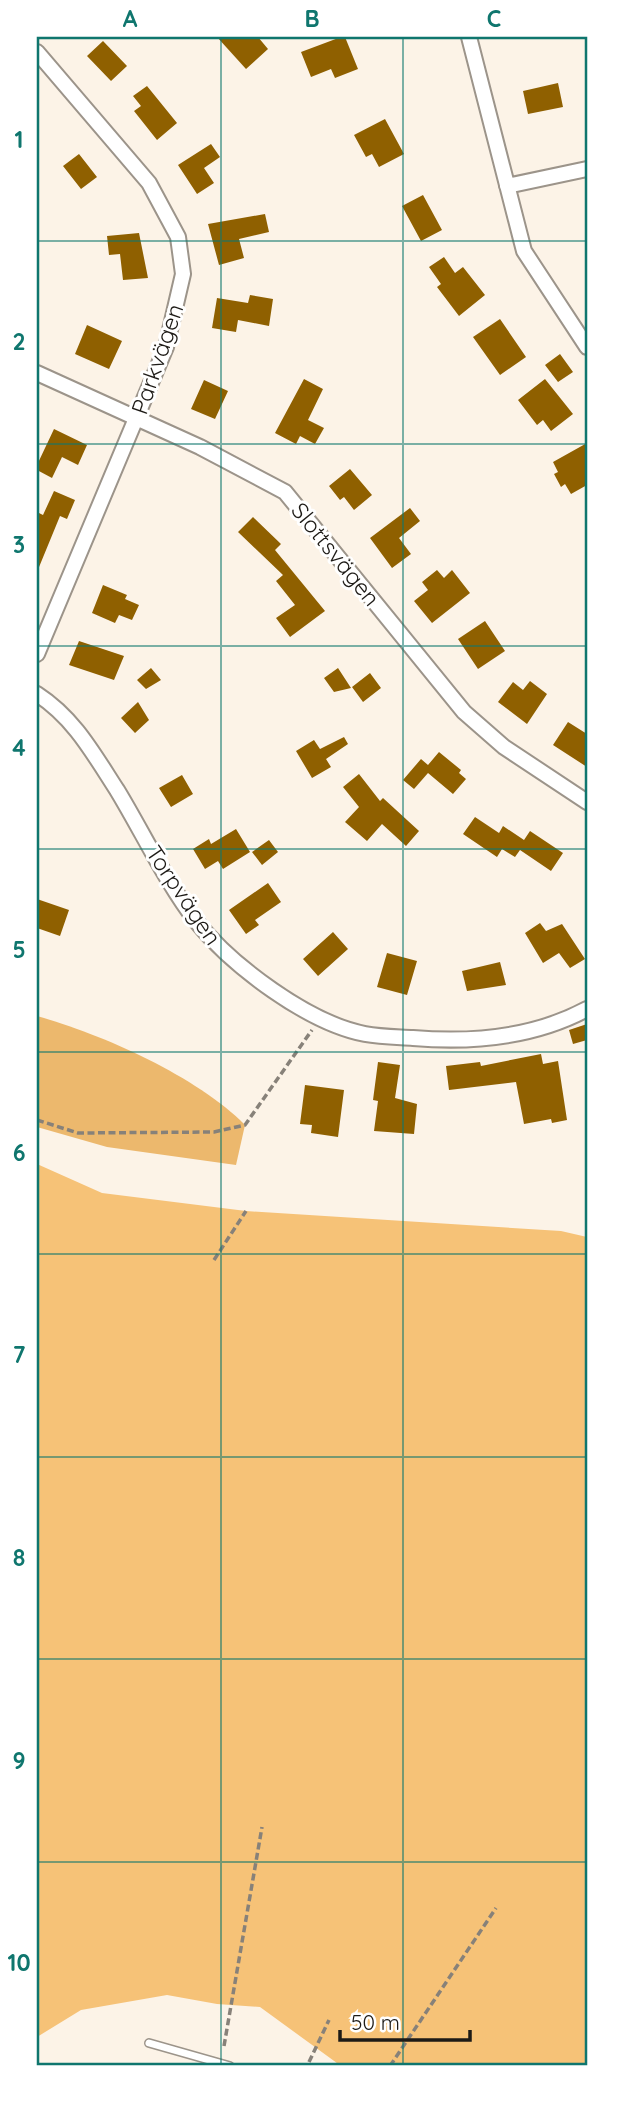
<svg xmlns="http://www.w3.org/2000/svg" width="624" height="2103" font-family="Quicksand,sans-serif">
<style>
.forest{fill:#ecb86d}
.water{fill:#f6c277}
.building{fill:#8f6000}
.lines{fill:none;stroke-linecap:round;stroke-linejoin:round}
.lane-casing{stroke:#9c948a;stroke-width:10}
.street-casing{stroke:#9c948a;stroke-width:18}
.path{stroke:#878179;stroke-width:3.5;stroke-dasharray:7 3.5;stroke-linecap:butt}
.lane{stroke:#fff;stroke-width:7}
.street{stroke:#fff;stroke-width:14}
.grid{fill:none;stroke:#0f766e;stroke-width:2;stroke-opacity:0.55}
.labels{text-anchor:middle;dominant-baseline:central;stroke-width:6;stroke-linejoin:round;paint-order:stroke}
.street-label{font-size:23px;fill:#1d1a16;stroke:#fff}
.neatline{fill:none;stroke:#0f766e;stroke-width:2.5}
.grid-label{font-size:23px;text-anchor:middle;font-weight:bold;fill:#0f766e}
</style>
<rect width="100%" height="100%" fill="#fcf3e7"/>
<path class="forest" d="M37,1016C102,1034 198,1077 245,1125L236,1165L107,1147L37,1127Z"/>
<path class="water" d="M37,1164L102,1193L246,1211L561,1231L587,1237V2066H341L260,2007L217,2004L167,1995L81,2010L37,2037Z"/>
<path class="building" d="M217,37H258L268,49L246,69Z
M341,37H345L358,69L335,78L331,69L311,77L301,52Z
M103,41L127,66L111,81L87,56Z
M558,83L563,107L528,114L523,91Z
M147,86L177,123L157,140L134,111L141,106L133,96Z
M385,119L404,154L379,167L372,154L366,157L354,135Z
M211,144L220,157L204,168L214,183L197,194L178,165Z
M79,154L97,177L81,189L63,166Z
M423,195L442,230L421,241L402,206Z
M265,214L269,232L239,239L244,258L219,265L208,224Z
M139,233L148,278L123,280L120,254L109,255L107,236Z
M444,257L455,273L463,267L485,295L459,316L437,287L441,284L429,267Z
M250,295L273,299L269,326L238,320L236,332L212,328L217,298L248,303Z
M500,319L526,357L500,375L473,337Z
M87,325L122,341L109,369L75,354Z
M560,354L573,372L558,382L545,365Z
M304,379L323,389L308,420L324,428L315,444L300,436L296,444L275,433Z
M545,379L573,414L551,431L543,420L537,425L518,400Z
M204,380L228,391L215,419L191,409Z
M54,429L87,445L78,465L62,457L52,478L37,470V465Z
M587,443V485L571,494L565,484L561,487L554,474L558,472L553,462Z
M350,469L372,495L354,510L344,497L340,500L329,486Z
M54,491L75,500L67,519L60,516L37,572V512L43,515Z
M410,508L420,521L399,538L411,554L392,568L370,538Z
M253,517L281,544L275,550L325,611L290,637L276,618L295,605L276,581L283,575L238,532Z
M437,570L444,578L452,570L470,593L432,623L414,601L428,590L422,582Z
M103,585L127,595L125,599L139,605L132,620L119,615L115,623L92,613Z
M485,621L505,651L478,669L458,639Z
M79,641L124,656L114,680L69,665Z
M151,668L161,680L146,689L137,680Z
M338,668L351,688L334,692L324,678Z
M370,673L381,688L363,702L352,687Z
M530,681L547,694L527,724L498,702L513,682L523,690Z
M138,702L149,720L135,733L121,718Z
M568,722L587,734V767L553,745Z
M344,737L348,744L326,759L331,767L312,778L296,751L314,740L320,749Z
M439,752L461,770L459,773L466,779L453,794L428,773L414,789L403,780L421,759L428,765Z
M359,774L380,801L383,798L419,831L406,846L382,824L367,841L345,822L359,807L343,787Z
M182,775L193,794L171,807L159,788Z
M475,817L499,833L503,826L524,840L530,831L563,853L551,871L520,850L515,857L502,849L497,857L463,834Z
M236,829L250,852L223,869L218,861L205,869L193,849L209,839L211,844Z
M269,840L278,852L262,865L252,852Z
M268,883L281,902L255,920L259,925L246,934L229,910Z
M37,899L69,910L60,936L37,928Z
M540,923L546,931L562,924L585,959L570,968L559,953L543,963L525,933Z
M333,932L348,949L318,976L303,959Z
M387,953L417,961L407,995L377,987Z
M500,962L506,985L467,991L462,971Z
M587,1024V1040L573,1044L569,1030Z
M541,1054L543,1064L558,1061L567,1120L552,1123L551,1119L524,1124L516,1082L449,1090L446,1066L480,1062L481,1066Z
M378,1062L400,1065L395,1098L417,1104L414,1134L374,1131L378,1101L373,1100Z
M305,1085L344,1090L338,1137L311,1133L312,1125L300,1124Z"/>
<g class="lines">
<defs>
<path id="lane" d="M149,2043L230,2066"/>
<path id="street" d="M469,37L524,251L587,347
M37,52L149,183L178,237L183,274L166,347L37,654
M507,186L587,169
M37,373L200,447L285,492L464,712L504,747L587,802
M37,694C74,718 93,753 117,790C142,831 167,884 196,921C232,966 308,1023 365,1034C381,1037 397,1037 413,1038C473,1043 533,1038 587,1009"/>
</defs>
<use href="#lane" class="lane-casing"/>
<use href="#street" class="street-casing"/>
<path class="path" d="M37,1120L78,1133L214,1132L245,1125L312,1030
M214,1260L246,1211
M224,2046L262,1827
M309,2062L329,2020
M390,2066L496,1908"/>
<use href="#lane" class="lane"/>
<use href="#street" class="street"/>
</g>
<path class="grid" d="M221,37V2066M403,37V2066M37,241H587M37,444H587M37,646H587M37,849H587M37,1052H587M37,1254H587M37,1457H587M37,1659H587M37,1862H587"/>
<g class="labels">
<g class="street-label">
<text transform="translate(157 359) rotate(-71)">Parkvägen</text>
<text transform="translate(336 554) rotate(51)">Slottsvägen</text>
<text transform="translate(184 895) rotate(56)">Torpvägen</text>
</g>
</g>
<rect width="624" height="2103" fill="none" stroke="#ffffff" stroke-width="77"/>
<path d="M340 2030v10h130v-10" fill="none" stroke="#1d1a16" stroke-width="3.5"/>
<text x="351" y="2030" font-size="21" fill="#1d1a16" stroke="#ffffff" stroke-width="5" paint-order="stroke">50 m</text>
<rect x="38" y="38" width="548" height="2026" class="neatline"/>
<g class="grid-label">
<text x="130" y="27">A</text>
<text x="312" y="27">B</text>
<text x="494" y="27">C</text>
<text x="19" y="148">1</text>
<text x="19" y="350">2</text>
<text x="19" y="553">3</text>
<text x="19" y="756">4</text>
<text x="19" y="958">5</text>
<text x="19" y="1161">6</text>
<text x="19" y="1363">7</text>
<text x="19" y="1566">8</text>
<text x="19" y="1769">9</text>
<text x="19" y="1971">10</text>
</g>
</svg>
